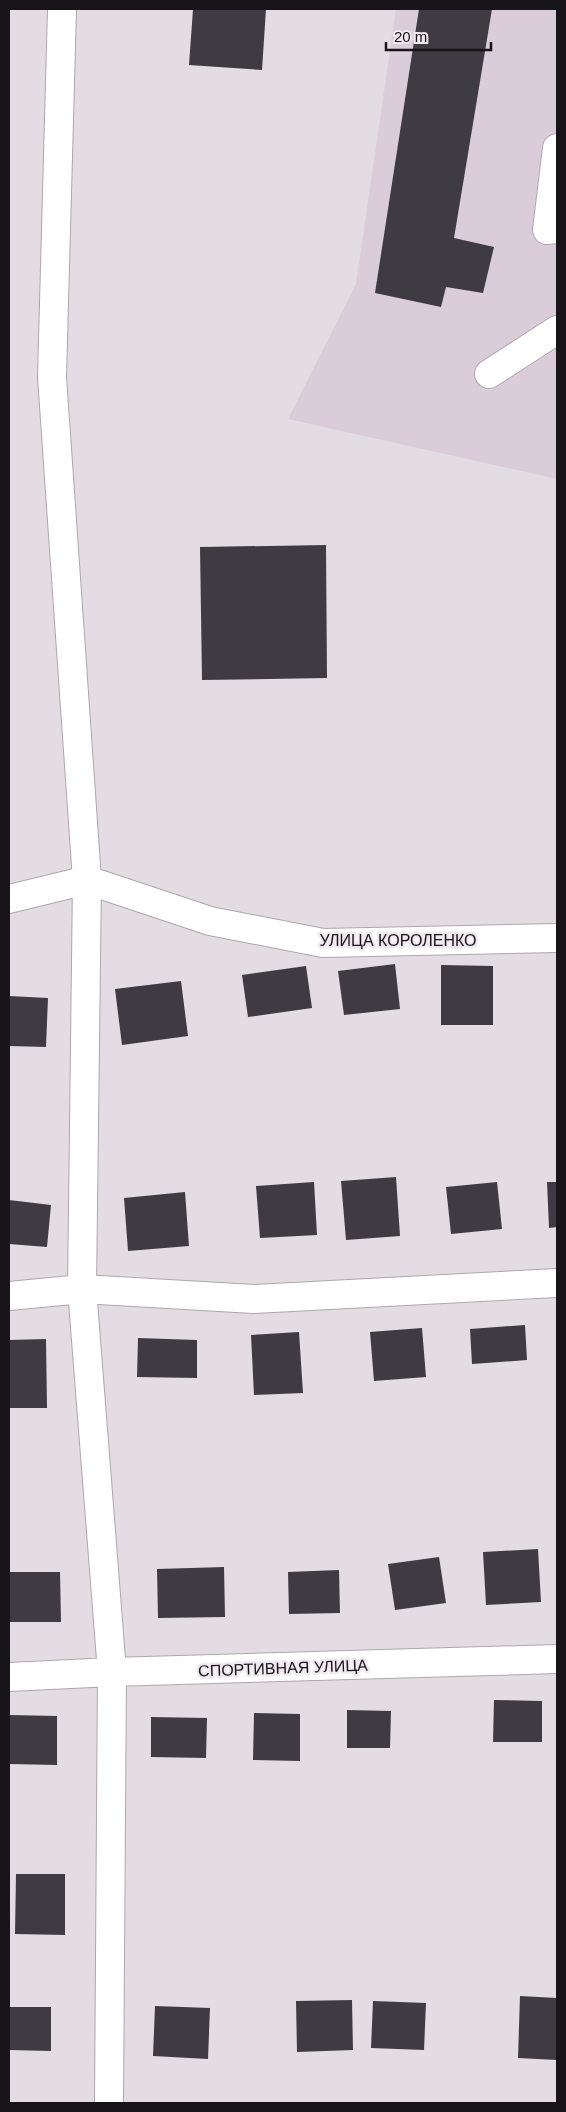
<svg xmlns="http://www.w3.org/2000/svg" width="566" height="2112" font-family="Helvetica,sans-serif">
<style>
.built{fill:#dacdd9}
.building{fill:#3e3c42}
.lines{fill:none;stroke-linecap:round;stroke-linejoin:round}
.minor-casing{stroke:#aea7ad;stroke-width:30}
.minor{stroke:#fff;stroke-width:28}
.labels{text-anchor:middle;dominant-baseline:central;stroke-width:5;stroke-linejoin:round;paint-order:stroke}
.street-label{font-size:16px;fill:#181518;stroke:#f0e9ef}
</style>
<rect width="100%" height="100%" fill="#e3dce2"/>
<path class="built" d="M396,9H557V479L288,419L356,284Z"/>
<path class="building" d="M193,9H266L262,70L189,65Z
M419,9H492L454,238L494,247L483,293L446,287L441,307L375,293Z
M326,545L327,678L202,680L200,547Z
M395,964L400,1009L344,1015L338,971Z
M441,965L493,966V1025H441Z
M306,966L312,1008L248,1017L242,975Z
M181,981L188,1036L122,1045L115,989Z
M9,996L48,998L46,1047L9,1046Z
M396,1177L400,1236L346,1240L341,1181Z
M314,1182L317,1235L260,1238L256,1186Z
M497,1182L502,1229L451,1234L446,1187Z
M547,1182H557V1227L549,1228Z
M185,1192L189,1246L128,1251L124,1198Z
M9,1200L51,1205L47,1247L9,1244Z
M525,1325L527,1360L472,1364L470,1329Z
M422,1328L426,1377L374,1381L370,1332Z
M299,1332L303,1393L254,1395L251,1335Z
M138,1338L197,1340V1378L137,1377Z
M46,1339L47,1408H9V1340Z
M538,1549L541,1602L486,1605L483,1552Z
M439,1557L446,1603L395,1610L388,1564Z
M224,1567L225,1617L158,1618L157,1569Z
M339,1570L340,1613L289,1614L288,1572Z
M9,1572H60L61,1622H9Z
M494,1700L542,1701V1742H493Z
M347,1710L391,1711L390,1748H347Z
M254,1713L300,1714V1761L253,1760Z
M9,1715L57,1716V1765L9,1764Z
M151,1717L207,1718L206,1758L151,1757Z
M16,1874H65V1935L15,1934Z
M520,1996L557,1998V2060L518,2058Z
M352,2000L353,2050L297,2052L296,2001Z
M373,2001L426,2003L424,2050L371,2048Z
M155,2006L210,2008L208,2059L153,2056Z
M9,2007H51V2051L9,2050Z"/>
<g class="lines">
<defs>
<path id="minor" d="M62,9L52,377L87,880L82,1289L112,1672L109,2103
M557,148L547,230L557,229
M489,374L557,330
M9,899L87,880L210,921L323,943L557,938
M9,1296L82,1289L254,1299L557,1283
M9,1677L112,1672L557,1659"/>
</defs>
<use href="#minor" class="minor-casing"/>
<use href="#minor" class="minor"/>
</g>
<g class="labels">
<g class="street-label">
<text x="398" y="940">УЛИЦА КОРОЛЕНКО</text>
<text transform="translate(283 1668) rotate(-2)">СПОРТИВНАЯ УЛИЦА</text>
</g>
</g>
<rect width="566" height="2112" fill="none" stroke="#181518" stroke-width="20"/>
<path d="M386 42v8h105v-8" fill="none" stroke="#181518" stroke-width="2.5"/>
<text x="394" y="42" font-size="15" fill="#181518" stroke="#f0e9ef" stroke-width="4" paint-order="stroke">20 m</text>
</svg>
